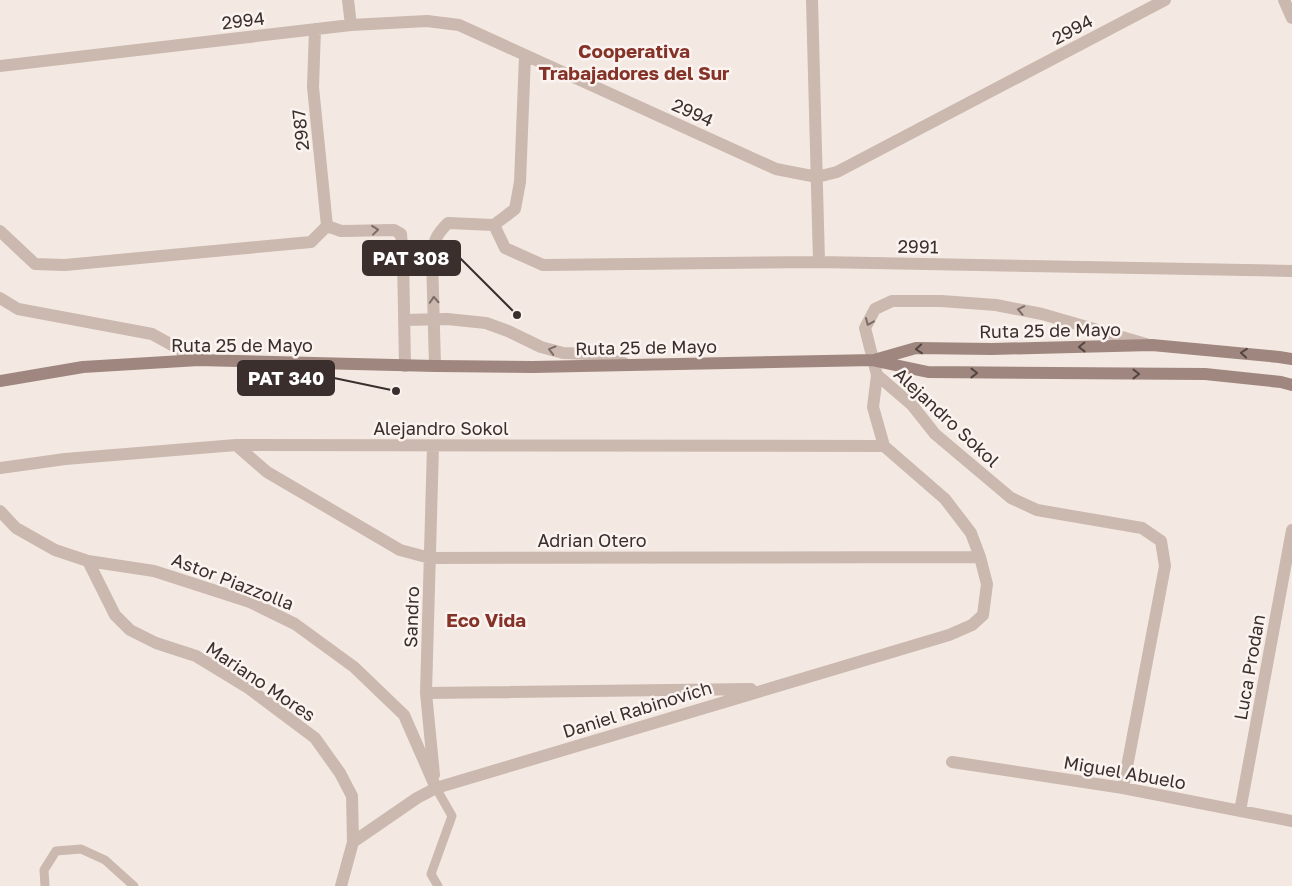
<svg xmlns="http://www.w3.org/2000/svg" width="1292" height="886" font-family="'Golos Text',sans-serif">
<style>
.lines{fill:none;stroke-linecap:round;stroke-linejoin:round}
.service{stroke:#cbb8ae;stroke-width:9}
.minor{stroke:#cbb8ae;stroke-width:12}
.secondary{stroke:#9f877f;stroke-width:12}
.oneway{stroke:#7b6d66}
.oneway2{stroke:#534541}
.labels{text-anchor:middle;dominant-baseline:central;stroke-width:5;stroke-linejoin:round;paint-order:stroke}
.street-label{font-size:18px;fill:#3a2f2c;stroke:#faf3ef}
.neighbourhood-label{font-size:19px;font-weight:bold;fill:#853329;stroke:#faf3ef}
.leader{fill:none;stroke:#3a2f2c;stroke-width:2}
.callout-dot{fill:#3a2f2c;stroke:#faf3ef;stroke-width:2}
.callout{fill:#3a2f2c;stroke:#3a2f2c;stroke-width:2}
.callout-label{font-size:19px;text-anchor:middle;font-weight:bold;fill:#fff}
</style>
<rect width="100%" height="100%" fill="#f3e9e2"/>
<g class="lines">
<path class="service" d="M436,788L452,816L431,874L438,886
M45,886L44,870L56,851L81,849L105,860L134,886"/>
<path class="minor" d="M348,0L351,25
M812,0L819,262
M1284,0L1292,18
M315,29L313,87L327,226
M0,66L351,25L427,21L459,25L776,169L817,177L837,172L1165,0
M494,225L505,248L543,265L819,262L1292,271
M327,226L341,231L394,230L401,234L403,257L405,366
M0,231L35,264L65,265L311,242L327,226
M0,298L18,309L152,334L199,360
M404,320L447,319L486,323L508,331L541,347L563,353L587,354L624,363
M435,366L432,257C434,240 436,235 448,223L494,225L515,209L520,182L525,56
M877,375L912,405L935,434L1011,498L1037,510L1142,528L1161,541L1165,566L1123,788
M236,445L267,472L400,550L430,558L980,557
M433,446L426,693L434,775
M0,468L65,459L236,445L884,446
M0,511L16,528L55,550L88,561L154,571L250,602L295,624L354,667L404,715L436,788
M88,561L115,615L130,630L156,643L196,656L247,687L315,738L340,773L352,796L353,842L341,886
M426,693L751,689
M952,762L1123,788L1292,821
M1240,811L1292,530
M353,842L417,798L436,788L949,635L972,625L983,615L987,584L980,557L971,533L945,499L884,446L873,407L877,375L865,328L875,309L892,301H941L996,305L1042,314L1146,344"/>
<path class="secondary" d="M876,361L928,372L1205,374L1281,382L1292,385
M0,381L83,367L199,360L435,366L533,367L874,360L916,348L992,349L1152,345L1279,357L1292,359"/>
</g>
<defs><path id="oneway-chevron" d="M-2-3.5L2.5 0L-2 3.5" fill="none" stroke-width="1.6" stroke-linecap="round" stroke-linejoin="round" transform="scale(1.25)"/></defs>
<g class="oneway">
<use href="#oneway-chevron" transform="translate(375 230) rotate(-6)"/>
<use href="#oneway-chevron" transform="translate(434 300) rotate(-93)"/>
<use href="#oneway-chevron" transform="translate(1021 310) rotate(-169)"/>
<use href="#oneway-chevron" transform="translate(869 322) rotate(113)"/>
<use href="#oneway-chevron" transform="translate(552 350) rotate(-165)"/>
</g>
<g class="oneway2">
<use href="#oneway-chevron" transform="translate(1082 347) rotate(179)"/>
<use href="#oneway-chevron" transform="translate(919 349) rotate(175)"/>
<use href="#oneway-chevron" transform="translate(1244 353) rotate(-175)"/>
<use href="#oneway-chevron" transform="translate(974 373)"/>
<use href="#oneway-chevron" transform="translate(1136 374)"/>
</g>
<g class="labels">
<g class="street-label">
<text transform="translate(243 20) rotate(-7)">2994</text>
<text transform="translate(1072 29) rotate(-28)">2994</text>
<text transform="translate(693 112) rotate(24)">2994</text>
<text transform="translate(300 130) rotate(-96)">2987</text>
<text transform="translate(918 246) rotate(1)">2991</text>
<text transform="translate(1050 330) rotate(-1)">Ruta 25 de Mayo</text>
<text x="242" y="345">Ruta 25 de Mayo</text>
<text transform="translate(646 347) rotate(-1)">Ruta 25 de Mayo</text>
<text transform="translate(947 417) rotate(43)">Alejandro Sokol</text>
<text x="441" y="428">Alejandro Sokol</text>
<text x="592" y="540">Adrian Otero</text>
<text transform="translate(233 581) rotate(21)">Astor Piazzolla</text>
<text transform="translate(411 617) rotate(-88)">Sandro</text>
<text transform="translate(1249 667) rotate(-80)">Luca Prodan</text>
<text transform="translate(261 681) rotate(34)">Mariano Mores</text>
<text transform="translate(637 709) rotate(-17)">Daniel Rabinovich</text>
<text transform="translate(1125 772) rotate(10)">Miguel Abuelo</text>
</g>
<g class="neighbourhood-label">
<text x="634" y="50">Cooperativa<tspan x="634" dy="22">Trabajadores del Sur</tspan></text>
<text x="486" y="619">Eco Vida</text>
</g>
</g>
<path class="leader" d="M517 315L460 258M396 391L334 378"/>
<g class="callout-dot">
<circle cx="517" cy="315" r="5"/>
<circle cx="396" cy="391" r="5"/>
</g>
<g class="callout">
<rect x="363" y="241" width="97" height="34" rx="5"/>
<rect x="238" y="361" width="96" height="34" rx="5"/>
</g>
<g class="callout-label">
<text x="411" y="265">PAT 308</text>
<text x="286" y="385">PAT 340</text>
</g>
</svg>
